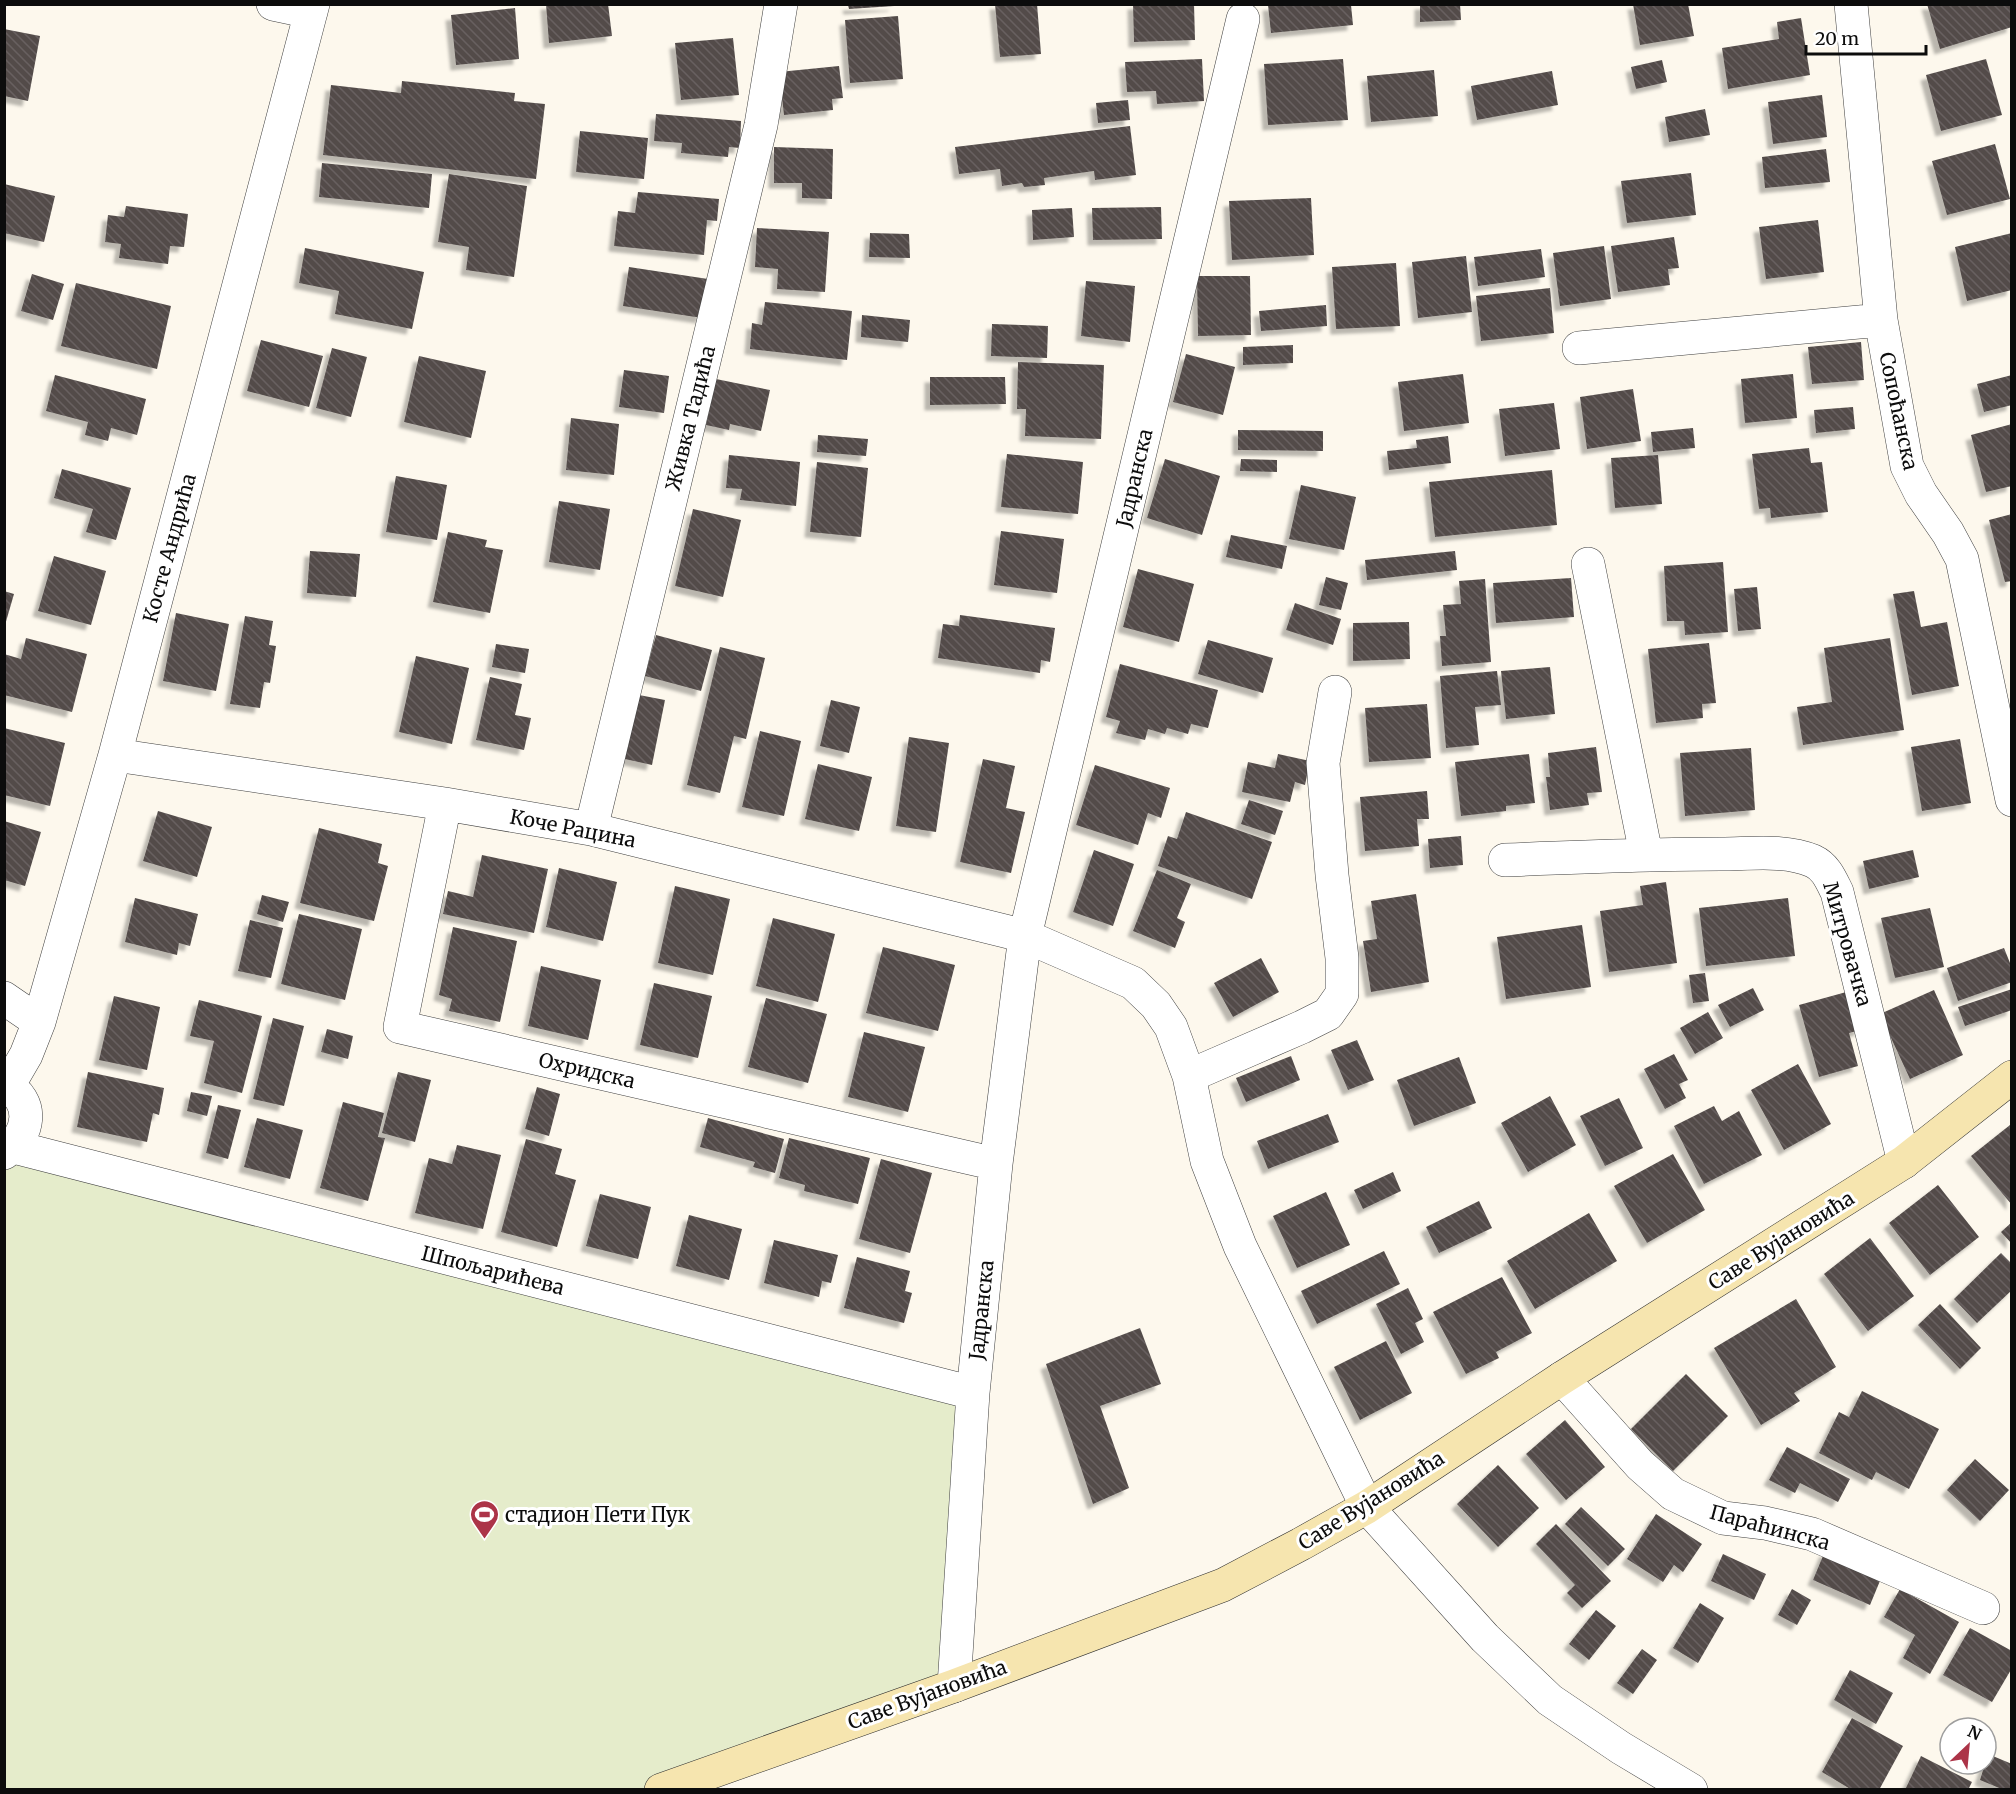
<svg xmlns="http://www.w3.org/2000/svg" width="2016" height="1794" font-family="Merriweather,serif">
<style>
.pitch{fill:#e5eccb}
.building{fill:url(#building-back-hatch);filter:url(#shadow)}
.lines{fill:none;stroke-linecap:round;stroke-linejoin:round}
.street-casing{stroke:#3f3f3f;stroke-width:34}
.secondary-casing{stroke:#2e2e2e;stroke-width:34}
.street{stroke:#fff;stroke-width:33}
.secondary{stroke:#f6e5af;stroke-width:33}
.labels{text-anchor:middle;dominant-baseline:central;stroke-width:6;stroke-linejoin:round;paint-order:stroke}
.street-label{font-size:20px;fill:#0c0c0c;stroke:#fff}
.poi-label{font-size:20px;fill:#0c0c0c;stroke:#fff;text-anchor:start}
</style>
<defs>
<pattern id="building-back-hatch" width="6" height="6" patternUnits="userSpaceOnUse" patternTransform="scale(1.5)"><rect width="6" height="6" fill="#534c4a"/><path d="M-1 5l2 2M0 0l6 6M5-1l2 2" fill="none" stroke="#676160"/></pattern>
<filter id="shadow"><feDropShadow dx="-5.5" dy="5.5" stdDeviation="1.5" flood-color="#0004"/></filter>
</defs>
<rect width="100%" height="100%" fill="#fdf8ed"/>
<path class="pitch" d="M4,1153L973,1393L954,1686L661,1789H5Z"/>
<path class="building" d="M546,4H608L612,36L549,43Z
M995,4H1037L1041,54L1000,57Z
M1133,4H1194L1195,40L1134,42Z
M1420,4H1460L1461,20L1420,22Z
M1633,4H1688L1694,36L1640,45Z
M1927,4H2012V27L1940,49Z
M848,5H894V6L849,9Z
M1268,5H1351L1353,25L1271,33Z
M515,8L519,59L456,65L451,15Z
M898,16L903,79L850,83L845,20Z
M1801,18L1810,75L1728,89L1722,48L1779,39L1777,22Z
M4,29L40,36L28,101L4,96Z
M733,38L739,95L681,100L675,43Z
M1202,59L1204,101L1157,104L1156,91L1127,92L1125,62Z
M1343,59L1348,120L1268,125L1264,64Z
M1986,59L2002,115L1941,131L1926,75Z
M1662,60L1667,82L1636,89L1631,67Z
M839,66L843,98L832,99L833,110L784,115L779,72Z
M1434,70L1438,116L1371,122L1367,76Z
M1552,71L1558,105L1477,120L1471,86Z
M402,81L515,93L514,101L545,104L536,179L323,155L331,85L401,93Z
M1822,95L1827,137L1773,144L1768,102Z
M1128,100L1130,120L1098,123L1096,103Z
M1705,109L1710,135L1669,142L1665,117Z
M656,114L741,121L740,148L729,147L728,157L681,153L682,143L654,141Z
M1130,126L1136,175L1095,180L1094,171L1044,178L1045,185L1024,187L1022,183L1002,186L1000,169L959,174L955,147Z
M580,131L648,138L644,179L576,172Z
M1995,144L2010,199L1947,215L1932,161Z
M774,147L833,149L832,199L802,198V183H774Z
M1826,149L1830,182L1765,188L1762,157Z
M322,163L432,174L429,208L319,197Z
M1691,173L1696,215L1627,223L1621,181Z
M449,174L527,186L514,277L466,270L469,247L438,242Z
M4,184L55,196L44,242L4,233Z
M638,192L719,199L717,221L707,220L704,255L614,246L618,211L635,213Z
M1311,198L1314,255L1232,260L1229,201Z
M126,206L188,214L184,247L170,246L168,264L119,258L121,244L105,242L108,215L124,217Z
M1161,207L1162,239L1093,240L1092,208Z
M1072,208L1074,237L1033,240L1032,210Z
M1818,220L1824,272L1766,279L1759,227Z
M757,228L829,232L825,292L777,289L778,269L755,267Z
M870,233L909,234L910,258L869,257Z
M2012,233V290L1967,301L1955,247Z
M1674,237L1679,268L1668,269L1670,285L1618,292L1611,246Z
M1604,246L1611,299L1560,306L1553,253Z
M305,248L424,272L412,329L335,314L339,291L299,283Z
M1541,249L1545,277L1478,286L1474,257Z
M1466,256L1472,312L1418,318L1412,262Z
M1396,263L1400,326L1336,329L1332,267Z
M629,267L708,279L702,318L623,306Z
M32,274L64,284L53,320L21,311Z
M1197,276H1250L1251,335L1198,336Z
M1086,281L1135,286L1130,342L1081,336Z
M76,283L171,306L157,369L61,346Z
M1550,288L1554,333L1481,341L1476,296Z
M765,302L852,311L847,360L750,349L752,323L762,325Z
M1326,305L1327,326L1261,331L1259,311Z
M862,315L910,320L908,342L861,337Z
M992,324L1048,326L1047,358L991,356Z
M261,340L323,356L309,407L247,391Z
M1861,342L1864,380L1812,384L1808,347Z
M1293,345V363L1243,365V347Z
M332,348L367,357L351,417L316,408Z
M1186,354L1235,367L1223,415L1173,402Z
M419,356L486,371L471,438L404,422Z
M1018,362L1104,365L1101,439L1025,436L1026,409H1017Z
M624,370L669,376L664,413L619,407Z
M1463,374L1469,423L1404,431L1398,382Z
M1793,374L1797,418L1745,423L1741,379Z
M55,375L146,399L137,435L111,428L108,441L85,435L88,422L46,411Z
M2012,375V405L1984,412L1977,384Z
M930,377H1005L1006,404L930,405Z
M716,379L770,390L761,431L730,424L729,430L706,425Z
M1633,389L1641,441L1587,449L1580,397Z
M1554,403L1560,449L1505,456L1499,409Z
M1853,407L1855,429L1816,433L1814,410Z
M571,418L619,424L614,475L566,470Z
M2012,424V486L1986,492L1971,435Z
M1693,428L1695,448L1653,452L1651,432Z
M1238,430L1323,431V451L1238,450Z
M818,435L868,439L866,456L817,452Z
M1448,436L1451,463L1389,470L1387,451L1417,448L1416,440Z
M1809,448L1811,463L1822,462L1828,512L1771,518L1770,508L1759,509L1752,454Z
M1007,454L1083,462L1078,514L1001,507Z
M729,455L800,462L796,506L740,500L742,489L726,488Z
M1658,455L1662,504L1615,508L1611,458Z
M1165,459L1220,476L1202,535L1147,518Z
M1241,459L1277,460V472L1240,471Z
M817,462L868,468L861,537L810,532Z
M62,469L131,488L116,540L86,532L93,509L54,498Z
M1552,470L1557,525L1435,537L1429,482Z
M396,476L447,485L437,540L386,532Z
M1301,485L1356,497L1344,550L1289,539Z
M559,501L610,509L600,570L549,562Z
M693,509L741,520L723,597L675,586Z
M2012,514V581L2005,582L1989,520Z
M1001,531L1064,539L1057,593L994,585Z
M448,532L487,540L485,547L503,550L490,613L433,602Z
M1231,535L1287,546L1282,569L1226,557Z
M310,551L360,554L356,597L307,593Z
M1455,551L1457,570L1367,580L1365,560Z
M54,556L106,571L91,625L38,611Z
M1723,562L1728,632L1685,635L1684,621H1667L1664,566Z
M1138,569L1194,584L1179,642L1123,627Z
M1326,577L1348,583L1341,610L1319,605Z
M1571,578L1574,617L1496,623L1493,583Z
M1485,579L1491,662L1442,666L1440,636H1446L1443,605L1461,604L1459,581Z
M1757,587L1761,629L1738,631L1734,589Z
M4,591L14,594L5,625H4Z
M1914,591L1921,627L1947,622L1959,686L1912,695L1893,594Z
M1295,603L1341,619L1333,645L1286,630Z
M176,613L229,624L216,691L163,681Z
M960,615L1055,628L1050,662L1041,660L1040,673L938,658L943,624L959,626Z
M245,616L273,621L269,645L276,646L270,683L264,682L260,708L230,704Z
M1409,622L1410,659L1353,661V623Z
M656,635L712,650L701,691L645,676Z
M26,638L87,654L72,712L4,695V654L21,659Z
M1890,638L1904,730L1803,745L1797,707L1832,702L1824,648Z
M1208,640L1273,658L1263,693L1198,674Z
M1709,643L1716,703L1702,704L1703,718L1656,723L1648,649Z
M496,644L529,649L525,673L492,667Z
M720,647L765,658L746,739L734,736L720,793L687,785Z
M416,656L469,668L452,744L399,732Z
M1120,664L1218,690L1208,728L1191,724L1188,734L1167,728L1165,734L1148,729L1145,740L1116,733L1120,721L1106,717Z
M1550,667L1555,714L1506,719L1501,671Z
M1497,671L1501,705L1475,707L1479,745L1446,748L1440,676Z
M490,677L522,684L515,715L531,718L524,750L476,740Z
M639,695L665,700L652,765L625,759Z
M831,700L860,707L849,753L820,746Z
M1427,704L1431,758L1369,762L1365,708Z
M4,728L65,743L50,806L4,795Z
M760,731L801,741L784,816L742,807Z
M909,737L949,743L936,832L896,826Z
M1960,739L1971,803L1922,811L1911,747Z
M1596,747L1602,792L1587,793L1589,805L1550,810L1546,777H1550L1548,753Z
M1751,748L1755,810L1685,816L1680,753Z
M1278,754L1310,761L1305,785L1295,782L1290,802L1242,792L1248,762L1275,768Z
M1529,754L1535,803L1506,806V811L1461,816L1455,762Z
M983,759L1015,766L1006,808L1025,812L1011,873L960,862Z
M818,764L872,777L859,831L805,819Z
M1095,765L1170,788L1161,818L1148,813L1138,845L1076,825Z
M1427,791L1429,819H1417L1419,846L1365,851L1360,797Z
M1249,800L1283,811L1275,835L1241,824Z
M158,811L212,827L197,877L143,861Z
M1186,812L1272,842L1252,899L1158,866L1168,836L1177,839Z
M4,821L41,832L25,886L4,880L6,850H4Z
M319,828L382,844L378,863L388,866L374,921L300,903Z
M1461,836L1463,865L1430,868L1428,839Z
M1094,850L1134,864L1113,926L1073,912Z
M1913,850L1919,877L1869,889L1863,861Z
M482,855L548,869L534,933L443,914L448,891L473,897Z
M559,868L617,882L603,941L546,927Z
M1157,870L1191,884L1177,918L1185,922L1175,948L1133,931Z
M1666,882L1677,963L1609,972L1600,911L1643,905L1640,886Z
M675,886L730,899L713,975L658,963Z
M1416,894L1429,982L1371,992L1363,941L1377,939L1371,901Z
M262,895L289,902L283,922L257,914Z
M135,898L198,914L190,946L179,943L177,955L125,942Z
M1788,898L1795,956L1706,966L1699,908Z
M1930,908L1944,967L1895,978L1881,918Z
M299,914L362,929L345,1000L281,984Z
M773,918L835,934L818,1002L756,986Z
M250,920L283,928L271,978L238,971Z
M1582,925L1591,987L1506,999L1497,937Z
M453,927L517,941L500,1022L449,1011L452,999L439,995Z
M883,947L955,965L938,1031L866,1013Z
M2004,948L2012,968V982L1958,1001L1947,968Z
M1261,958L1279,992L1233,1017L1214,983Z
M541,966L601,980L588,1040L528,1026Z
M1705,973L1709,1001L1693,1003L1689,975Z
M654,983L712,996L698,1058L640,1045Z
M1753,988L1764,1010L1730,1027L1718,1005Z
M2012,989V1010L1965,1026L1958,1007Z
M1934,990L1963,1055L1910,1079L1880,1014Z
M1850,991L1861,1030L1849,1033L1858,1066L1819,1077L1799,1005Z
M114,996L160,1007L147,1070L99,1060Z
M766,998L827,1014L808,1083L748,1067Z
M199,1000L262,1016L242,1093L204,1083L214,1041L190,1036Z
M1708,1012L1723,1038L1695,1054L1680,1028Z
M273,1018L304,1026L284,1106L253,1099Z
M327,1029L353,1036L348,1059L321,1052Z
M864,1032L925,1047L908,1112L848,1097Z
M1357,1040L1374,1080L1348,1090L1331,1050Z
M1674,1054L1688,1080L1679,1084L1686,1098L1665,1109L1644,1069Z
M1291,1056L1300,1080L1246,1102L1236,1078Z
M1459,1057L1476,1103L1414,1126L1397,1080Z
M1798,1064L1831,1124L1784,1150L1751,1090Z
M88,1072L164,1088L159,1115L153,1113L147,1142L77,1127Z
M398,1072L431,1080L415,1142L382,1133Z
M537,1087L560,1094L549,1136L525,1129Z
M191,1092L212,1096L207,1116L187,1111Z
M1550,1096L1576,1145L1528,1172L1501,1123Z
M1619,1098L1643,1148L1605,1166L1580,1116Z
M343,1102L384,1113L378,1137L385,1138L368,1201L320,1188Z
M218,1105L241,1110L228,1159L206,1153Z
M1714,1106L1722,1121L1739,1111L1762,1155L1704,1184L1674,1126Z
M1328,1114L1339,1142L1268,1169L1257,1141Z
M257,1118L303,1130L290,1179L244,1167Z
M708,1118L784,1139L775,1173L753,1167L755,1162L700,1147Z
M2010,1125L2012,1127V1205L1971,1156Z
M789,1138L870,1158L858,1204L804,1191L805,1185L779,1178Z
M526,1139L562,1149L555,1174L576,1180L557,1247L501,1232Z
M457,1145L501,1155L483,1229L415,1213L429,1158L452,1164Z
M1673,1154L1705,1210L1647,1243L1614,1186Z
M881,1159L932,1173L910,1253L859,1239Z
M1393,1172L1401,1191L1363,1209L1354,1190Z
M1938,1185L1979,1237L1930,1275L1889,1223Z
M1326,1192L1350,1245L1297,1268L1273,1216Z
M600,1194L651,1207L638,1259L586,1246Z
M1479,1201L1492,1228L1439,1253L1426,1227Z
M1589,1213L1617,1261L1535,1309L1507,1261Z
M689,1215L742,1229L729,1280L676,1266Z
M2012,1222V1244L2001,1232Z
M1870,1238L1914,1296L1868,1331L1824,1274Z
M774,1240L838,1255L831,1283L822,1281L819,1297L764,1283Z
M1384,1251L1400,1284L1317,1324L1301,1291Z
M2001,1253L2012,1264V1290L1977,1323L1954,1299Z
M857,1257L910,1271L905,1291L912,1293L904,1323L844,1308Z
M1502,1277L1532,1333L1496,1352L1499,1358L1466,1374L1433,1312Z
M1408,1288L1423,1319L1415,1323L1424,1342L1401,1354L1376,1304Z
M1796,1299L1836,1367L1794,1393L1800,1401L1761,1425L1714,1348Z
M1940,1304L1981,1348L1960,1369L1918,1325Z
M1140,1328L1161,1384L1100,1406L1129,1488L1093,1504L1046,1364Z
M1386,1341L1412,1393L1360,1420L1334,1367Z
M1686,1374L1728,1416L1673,1471L1631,1429Z
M1862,1391L1939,1429L1909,1489L1876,1472L1872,1480L1819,1453L1839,1412L1849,1417Z
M1565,1420L1605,1467L1566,1500L1526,1454Z
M1787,1447L1850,1479L1838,1502L1800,1483L1795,1493L1769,1480Z
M1975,1459L2009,1490L1980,1521L1947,1490Z
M1498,1465L1539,1508L1498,1547L1457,1504Z
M1581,1507L1625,1549L1608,1566L1565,1524Z
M1656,1514L1702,1544L1683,1572L1674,1565L1663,1582L1627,1559Z
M1556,1524L1611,1581L1582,1608L1567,1593L1575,1585L1536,1544Z
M1825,1551L1882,1576L1870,1605L1813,1580Z
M1723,1554L1766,1574L1754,1600L1711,1581Z
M1792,1589L1811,1600L1797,1625L1778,1615Z
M1900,1589L1959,1622L1930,1674L1903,1658L1915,1635L1884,1617Z
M1700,1603L1724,1618L1698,1663L1673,1648Z
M1596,1610L1616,1626L1589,1660L1569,1644Z
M1970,1628L2012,1651V1668L1992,1702L1943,1675Z
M1642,1649L1657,1660L1633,1694L1617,1683Z
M1850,1670L1893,1693L1876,1724L1834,1700Z
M1852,1718L1903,1746L1879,1790H1852L1822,1772Z
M1988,1754L2012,1764V1790H2004L1980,1780Z
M1921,1756L1972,1782L1968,1790H1905Z"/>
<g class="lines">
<defs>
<path id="street" d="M273,4L311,12
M1851,4L1881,320L1907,466L1921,494L1948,533L1962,559L2012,800
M1579,348L1881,320
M1588,564L1646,854
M115,755L445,804L591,829L1025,936L1133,983L1156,1005L1171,1027L1189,1076L1207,1161L1240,1246L1367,1507L1485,1638L1550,1700L1621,1748L1691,1790
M445,804L400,1027L996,1164
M591,829L761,125L781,4
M1505,860C1577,857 1649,854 1721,854C1750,854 1785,849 1813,861C1826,867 1831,880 1837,892L1904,1162
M4,998L39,1022
M1189,1076L1302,1027L1328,1014L1342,994V958L1332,875L1323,763L1335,692
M4,1085C36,1100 30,1136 4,1153
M8,1086L26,1055L39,1022L115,755L313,4
M14,1147L973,1393
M1562,1378L1640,1465L1673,1494L1723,1518L1765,1523L1812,1534L1983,1608
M954,1686L973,1393L996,1164L1025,936L1243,19"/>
<path id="secondary" d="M661,1790L954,1686L1223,1585L1301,1544L1367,1507L1562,1378L1904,1162L2012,1077"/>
</defs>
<use href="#street" class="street-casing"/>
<use href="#secondary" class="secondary-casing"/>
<use href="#street" class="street"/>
<use href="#secondary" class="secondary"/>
</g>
<defs>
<symbol id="stadium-pin" viewBox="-11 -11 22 30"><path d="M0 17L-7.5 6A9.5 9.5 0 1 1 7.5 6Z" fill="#ac3448" stroke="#fff"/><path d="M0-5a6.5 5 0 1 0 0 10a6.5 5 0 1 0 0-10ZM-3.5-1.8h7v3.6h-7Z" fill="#fff"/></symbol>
</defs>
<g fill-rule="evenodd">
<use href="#stadium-pin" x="468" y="1498" width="33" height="45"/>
</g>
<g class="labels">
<g class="street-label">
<text transform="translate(1899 411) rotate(78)">Сопоћанска</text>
<text transform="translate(690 418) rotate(-76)">Живка Тадића</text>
<text transform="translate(1134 478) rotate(-77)">Јадранска</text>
<text transform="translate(169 548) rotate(-75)">Косте Андрића</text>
<text transform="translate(573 828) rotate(11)">Коче Рацина</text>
<text transform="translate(1848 944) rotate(74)">Митровачка</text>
<text transform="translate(587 1070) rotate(13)">Охридска</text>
<text transform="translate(1781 1240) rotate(-32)">Саве Вујановића</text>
<text transform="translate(493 1270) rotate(14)">Шпољарићева</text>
<text transform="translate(981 1310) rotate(-84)">Јадранска</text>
<text transform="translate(1371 1500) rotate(-32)">Саве Вујановића</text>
<text transform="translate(1770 1527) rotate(15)">Параћинска</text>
<text transform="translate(927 1694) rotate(-20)">Саве Вујановића</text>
</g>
<g class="poi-label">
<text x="505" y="1514">стадион Пети Пук</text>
</g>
</g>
<rect width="2016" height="1794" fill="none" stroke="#0c0c0c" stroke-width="12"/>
<g transform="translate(1968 1746) rotate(26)"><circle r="28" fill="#ffffff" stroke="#9e9e9e" stroke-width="1.5"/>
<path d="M0-4.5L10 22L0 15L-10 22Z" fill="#ac3448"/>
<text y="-9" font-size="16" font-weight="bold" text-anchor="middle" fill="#0c0c0c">N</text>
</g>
<path d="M1806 45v9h120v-9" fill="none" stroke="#0c0c0c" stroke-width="3"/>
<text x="1815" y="45" font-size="18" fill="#0c0c0c" stroke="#ffffff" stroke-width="4.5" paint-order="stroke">20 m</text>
</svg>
